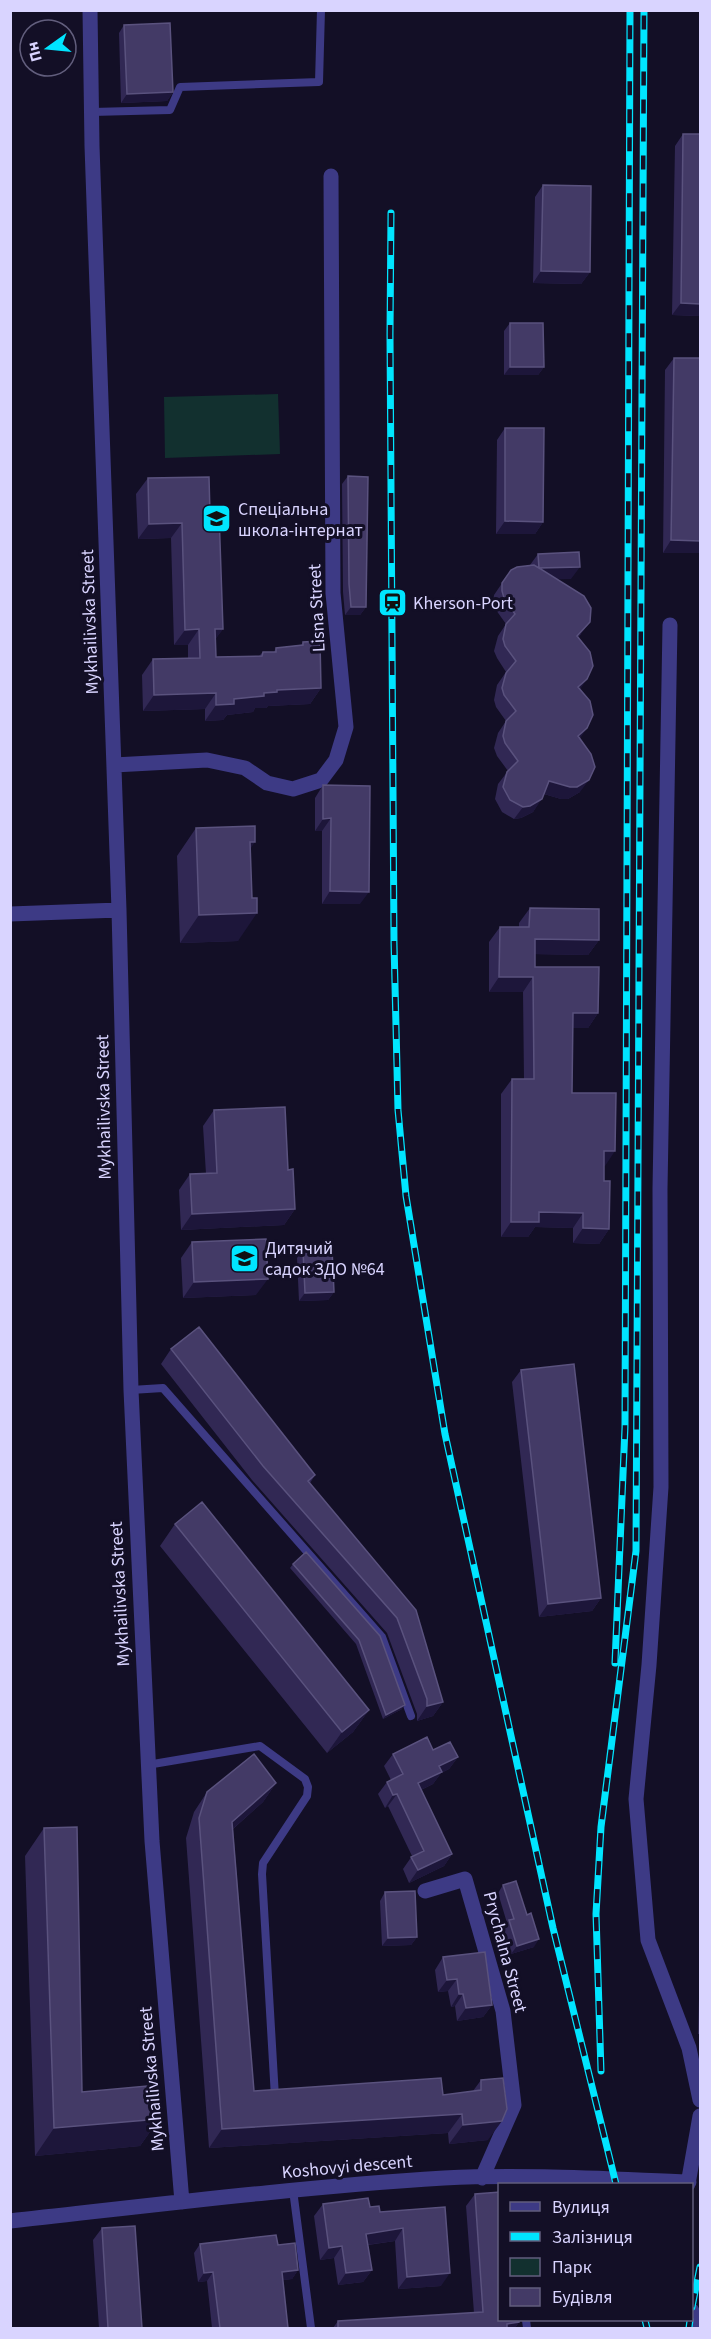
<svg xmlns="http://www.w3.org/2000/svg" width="711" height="2339" font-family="'Source Sans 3',sans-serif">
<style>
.green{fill:#12302f}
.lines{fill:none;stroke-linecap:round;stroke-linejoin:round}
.lane{stroke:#3d3a85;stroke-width:8}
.street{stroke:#3d3a85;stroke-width:15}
.rail-casing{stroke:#00e5ff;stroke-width:7}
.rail{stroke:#130f26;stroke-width:4.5;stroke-dasharray:14;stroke-linecap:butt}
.wall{fill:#312854}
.shaded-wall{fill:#1d163a}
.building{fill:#433a66;stroke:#5a527e;stroke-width:1.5}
.labels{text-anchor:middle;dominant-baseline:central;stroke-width:6;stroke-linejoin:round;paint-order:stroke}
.poi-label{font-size:18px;fill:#d9d4ff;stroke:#130f26;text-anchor:start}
.street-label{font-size:18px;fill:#d9d4ff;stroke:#130f26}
</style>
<rect width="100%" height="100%" fill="#130f26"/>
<path class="green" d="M278,394L280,454L165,458L164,397Z"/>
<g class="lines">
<path class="lane" d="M92,112L170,110L180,87L319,82L321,10
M131,1390L163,1388L382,1637L411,1716
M147,1765L260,1746L305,1779L308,1787L307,1796L263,1863L262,1874L275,2097
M293,2190L311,2328
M526,2320L527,2328"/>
<path class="street" d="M90,10L92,146L119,910L131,1390L152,1841L182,2202
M670,625L660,1189L661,1487L649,1665L636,1799L648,1940L689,2048L700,2100
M114,765L207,760L245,768L267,783L293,789L321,780L336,760L346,727L333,593L331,176
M10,914L119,910
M425,1891L465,1879L503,2011L514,2105L482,2178
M688,2184L700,2116
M10,2221C155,2205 299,2187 444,2178C525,2174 607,2179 689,2182
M692,2311L699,2328"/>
<defs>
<path id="rail" d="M391,213L390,335L394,943L398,1110L406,1196L445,1434L553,1928L616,2184
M615,1663L625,1427L630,10
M601,2071L596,1914L601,1827L636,1551L644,10
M692,2307L700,2267
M645,2320L647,2328
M689,2328L690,2320"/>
</defs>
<use href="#rail" class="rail-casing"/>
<use href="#rail" class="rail"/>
</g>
<path class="wall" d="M124,25L173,92L167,101L121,103L119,33Z
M683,134L700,316L672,315L675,146Z
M543,185L590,272L581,284L533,283L535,197Z
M510,323L544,367L538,375H504V331Z
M674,358H700V553H663L665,370Z
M505,428L543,522L535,534H496L497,440Z
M348,476L366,607L360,615H345L343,592L342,484Z
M148,478L210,514L223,629L215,639L216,657L259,656L263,652H274L276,648L301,645L303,642L321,688L310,704L268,706L266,708H255L253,712L227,715L223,720L205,721V709L143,711L142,675L153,659L188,658V645H174L171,538L138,539L136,494Z
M538,554L571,579H557L581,634L578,638L580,689V792L568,799H561L544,794L533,812L521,818L514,819L502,812L495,799L498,784L508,771L497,756L494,748L498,733L506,721L496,707L494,700L497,685L506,672L497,658L494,651L498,636L506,624L496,610L493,603L494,595L511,570L530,565Z
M323,785L360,904H322V831H315V798Z
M196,828L250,849L252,898L238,941L180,943L177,856Z
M530,908L599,940L588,955L535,954V967L598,1013L588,1028H573L572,1093L605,1166H604V1181L609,1229L599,1244L573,1243V1228L535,1227L528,1237H501V1094L512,1079H524L523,992H489V942L500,927H519V923Z
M214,1110L288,1170L295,1209L284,1225L181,1230L179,1190L190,1174H206L203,1126Z
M192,1242L256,1295L183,1298L181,1258Z
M303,1250L334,1292L328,1300L299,1301L297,1258Z
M171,1349L315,1475L310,1483L416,1610L443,1702L433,1716L417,1721V1714L387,1633L252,1480L161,1364Z
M521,1370L601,1598L592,1611L539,1617L512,1382Z
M175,1524L369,1710L353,1732L327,1753L160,1546Z
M293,1564L380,1636L402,1709L383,1719L356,1644L290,1568Z
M393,1754L458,1757L449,1769L441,1773L433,1784L421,1790L452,1854L444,1866L409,1883L403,1869L412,1856L388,1806L385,1808L378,1794L387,1782L391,1780L384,1766Z
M276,1783L263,1802L233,1829L254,2091L443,2095L473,2091L481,2080L488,2140L449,2144L448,2133L209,2148L186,1838L194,1812L207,1792Z
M44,1828L82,2092L159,2119L140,2146L35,2156L25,1856Z
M503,1885L534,1947L511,1954L503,1928L507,1923L498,1893Z
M385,1892L417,1937L411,1945L382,1946L380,1901Z
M443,1957L492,2005L483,2017L457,2021L455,2006L451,2007L448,1991L438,1992L435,1970Z
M700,1997V2034H698L699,1998Z
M475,2194L519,2322L515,2328H333L338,2321L474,2313L466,2206Z
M323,2204L370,2207L380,2212L445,2207L441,2286L398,2289L395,2241L368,2245L372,2270L363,2282L338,2285L334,2258L320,2260L314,2216Z
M102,2228L142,2328H99L93,2240Z
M200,2244L278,2245L298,2270L292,2279L283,2280L288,2328H212L207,2281L198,2282L194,2253Z"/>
<path class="shaded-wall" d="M173,92L167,101L121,103L127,94Z
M541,271L590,272L581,284L533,283Z
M681,303L700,304V316L672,315Z
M510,367H544L538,375H504Z
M505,521L543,522L535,534H496Z
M182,523L171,538L138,539L149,524Z
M671,540L700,541V553H663Z
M580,567L571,579L531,580L539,568Z
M351,607H366L360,615H345Z
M590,622L581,634L568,648L577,636Z
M199,629L188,645H174L185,630Z
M215,629H223L212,644Z
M587,679L579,691L578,687Z
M321,688L310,704L268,706L266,708H255L253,712L227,715L223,720L205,721L216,705L234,699L277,690Z
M216,693L205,709L143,711L154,695Z
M587,728L579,740L578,736Z
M589,780L580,792L568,799H561L541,793L549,781Z
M542,799L533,812L521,818L514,819L523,807Z
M331,818L322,831H315L323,819Z
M250,842H255L236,870Z
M330,891L369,892L360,904H322Z
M257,913L238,941L180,943L199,915Z
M535,939L599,940L588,955L525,954Z
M499,977H533L523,992H489Z
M573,1013H598L588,1028H562Z
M604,1151H615L605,1166H593Z
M295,1209L284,1225L181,1230L192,1214Z
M539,1212L583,1213L573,1228L535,1227L528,1237H501L511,1222Z
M583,1228L609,1229L599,1244L573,1243Z
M268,1279L256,1295L183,1298L194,1282Z
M334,1292L328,1300L299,1301L305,1293Z
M601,1598L592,1611L539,1617L548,1604Z
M443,1702L433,1716L417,1721L427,1706Z
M405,1705L402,1709L383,1719L386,1715Z
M369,1710L353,1732L327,1753L342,1732Z
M458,1757L449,1769L441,1773L433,1784L410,1795L418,1783L439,1766Z
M276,1783L263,1802L219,1841L232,1822Z
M397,1794L388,1806L385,1808L393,1795Z
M452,1854L444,1866L409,1883L418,1870Z
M417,1937L411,1945L382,1946L388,1938Z
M539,1939L534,1947L511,1954L517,1946Z
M457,1979L448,1991L438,1992L447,1980Z
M459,1994H463L455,2006L451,2007Z
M492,2005L483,2017L457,2021L466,2008Z
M462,2114L448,2133L209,2148L222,2129Z
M159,2119L140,2146L35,2156L54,2128Z
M502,2121L488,2140L449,2144L463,2125Z
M403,2228L395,2241L358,2246L366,2234Z
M342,2246L334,2258L320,2260L329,2248Z
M298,2270L292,2279L275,2281L282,2272Z
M372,2270L363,2282L338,2285L346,2273Z
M213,2272L207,2281L198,2282L204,2273Z
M450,2273L441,2286L398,2289L407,2277Z
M519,2322L515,2328H503L507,2324Z"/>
<path class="building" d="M170,23L173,92L127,94L124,25Z
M683,134H700V304L681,303Z
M543,185L591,186L590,272L541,271Z
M510,323H543L544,367H510Z
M674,358H700V541L671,540Z
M505,428H544L543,522L505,521Z
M348,476L368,477L366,607H351L349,584Z
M209,477L210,514L219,513L223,629H215L216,657L262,656L263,652H276V648L303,645V642L320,641L321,688L277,690V692L264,693V696L234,699V704L216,705V693L154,695L153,659L200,658L199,629L185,630L182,523L149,524L148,478Z
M579,552L580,567L539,568L584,596L591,608L590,622L577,636L590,652L593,666L587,679L578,687L590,701L593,715L587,728L578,736L591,754L595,767L589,780L577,787H570L549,781L542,799L530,806L523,807L510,800L503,787L507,772L518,761L505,743L503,736L506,721L516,711L504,695L502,688L506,673L516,661L505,646L503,639L506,624L515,614L504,598L502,591V583L511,570L517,567L534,565L539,568L538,554Z
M323,785L370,786L369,892L330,891L331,818L323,819Z
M255,826V842H250L252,898H257V913L199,915L196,828Z
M530,908L599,909V940L535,939V967H599L598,1013H573L572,1093H616L615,1151H604V1181H610L609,1229L583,1228V1213L539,1212V1222H511L512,1079H534L533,977H499L500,927H529Z
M285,1107L288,1170L293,1169L295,1209L192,1214L190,1174L217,1173L214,1110Z
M266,1239L268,1279L194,1282L192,1242Z
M332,1249L334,1292L305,1293L303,1250Z
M199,1327L315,1475L308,1481L416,1610L443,1702L427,1706V1699L397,1618L263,1466L171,1349Z
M574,1364L601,1598L548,1604L521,1370Z
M202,1502L369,1710L342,1732L175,1524Z
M306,1552L380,1636L405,1705L386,1715L359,1640L293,1564Z
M427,1737L433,1750L450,1742L458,1757L439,1766L442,1772L418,1783L452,1854L418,1870L411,1857L424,1851L397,1794L393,1795L387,1782L403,1774L393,1754Z
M254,1754L276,1783L232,1822L254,2091L441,2078L443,2095L481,2090V2080L503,2078L507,2109L502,2121L463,2125L462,2114L222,2129L199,1818L207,1792Z
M77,1827L82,2092L158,2085L159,2119L54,2128L44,1828Z
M516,1881L527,1915L531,1913L539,1939L517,1946L509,1920L514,1919L503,1885Z
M415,1891L417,1937L388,1938L385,1892Z
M485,1952L492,2005L466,2008L463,1994H459L457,1979L447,1980L443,1957Z
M500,2192V2319H519V2322L507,2324V2328H338V2321L483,2312L475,2194Z
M368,2198L370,2207L379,2206L380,2212L445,2207L450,2273L407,2277L403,2228L366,2234L372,2270L346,2273L342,2246L329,2248L323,2204Z
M135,2226L142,2328H108L102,2228Z
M276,2235L278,2245L295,2243L298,2270L282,2272L288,2328H220L213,2272L204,2273L200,2244Z"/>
<defs>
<symbol id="school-square" viewBox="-11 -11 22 22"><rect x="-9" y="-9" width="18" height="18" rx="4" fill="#00e5ff" stroke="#130f26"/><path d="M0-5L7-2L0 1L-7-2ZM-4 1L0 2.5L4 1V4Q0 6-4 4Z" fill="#111"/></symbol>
<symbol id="station-square" viewBox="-11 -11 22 22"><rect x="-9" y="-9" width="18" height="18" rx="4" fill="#00e5ff" stroke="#130f26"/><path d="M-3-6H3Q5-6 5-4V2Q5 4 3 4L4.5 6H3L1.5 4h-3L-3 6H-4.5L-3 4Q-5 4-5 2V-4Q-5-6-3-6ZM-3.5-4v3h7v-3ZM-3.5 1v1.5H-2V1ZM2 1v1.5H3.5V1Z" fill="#111"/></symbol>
</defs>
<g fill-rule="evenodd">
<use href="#school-square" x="200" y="502" width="33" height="33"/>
<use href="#station-square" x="376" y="586" width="33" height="33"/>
<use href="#school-square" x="228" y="1242" width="33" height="33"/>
</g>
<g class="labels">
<g class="poi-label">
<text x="238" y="509">Спеціальна<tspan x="238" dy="21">школа-інтернат</tspan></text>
<text x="413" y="603">Kherson-Port</text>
<text x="265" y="1248">Дитячий<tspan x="265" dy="21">садок ЗДО №64</tspan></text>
</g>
<g class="street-label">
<text transform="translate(317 608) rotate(-93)">Lisna Street</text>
<text transform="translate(90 622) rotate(-92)">Mykhailivska Street</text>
<text transform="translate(104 1107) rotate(-91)">Mykhailivska Street</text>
<text transform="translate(120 1594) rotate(-93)">Mykhailivska Street</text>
<text transform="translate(505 1952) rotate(75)">Prychalna Street</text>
<text transform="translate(152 2079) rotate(-95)">Mykhailivska Street</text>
<text transform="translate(347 2167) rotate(-5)">Koshovyi descent</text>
</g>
</g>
<rect width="711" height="2339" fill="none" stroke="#d9d4ff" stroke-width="24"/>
<rect x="498" y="2183" width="195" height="138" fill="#130f26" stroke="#625e7d" stroke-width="1.5"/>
<rect x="510" y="2202" width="30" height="9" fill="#3d3a85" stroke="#625e7d" stroke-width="1.5"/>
<text x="552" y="2213" font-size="18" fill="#d9d4ff">Вулиця</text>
<rect x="510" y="2232" width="30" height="9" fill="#00e5ff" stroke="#625e7d" stroke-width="1.5"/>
<text x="552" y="2243" font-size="18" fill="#d9d4ff">Залізниця</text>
<rect x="510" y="2258" width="30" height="18" fill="#12302f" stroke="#625e7d" stroke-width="1.5"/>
<text x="552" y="2273" font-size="18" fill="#d9d4ff">Парк</text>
<rect x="510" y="2288" width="30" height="18" fill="#433a66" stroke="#625e7d" stroke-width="1.5"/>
<text x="552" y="2303" font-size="18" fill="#d9d4ff">Будівля</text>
<g transform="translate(48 48) rotate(255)"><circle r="28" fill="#130f26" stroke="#625e7d" stroke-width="1.5"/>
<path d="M0-4.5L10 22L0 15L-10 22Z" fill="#00e5ff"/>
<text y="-9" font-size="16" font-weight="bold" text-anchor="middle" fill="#d9d4ff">Пн</text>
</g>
</svg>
